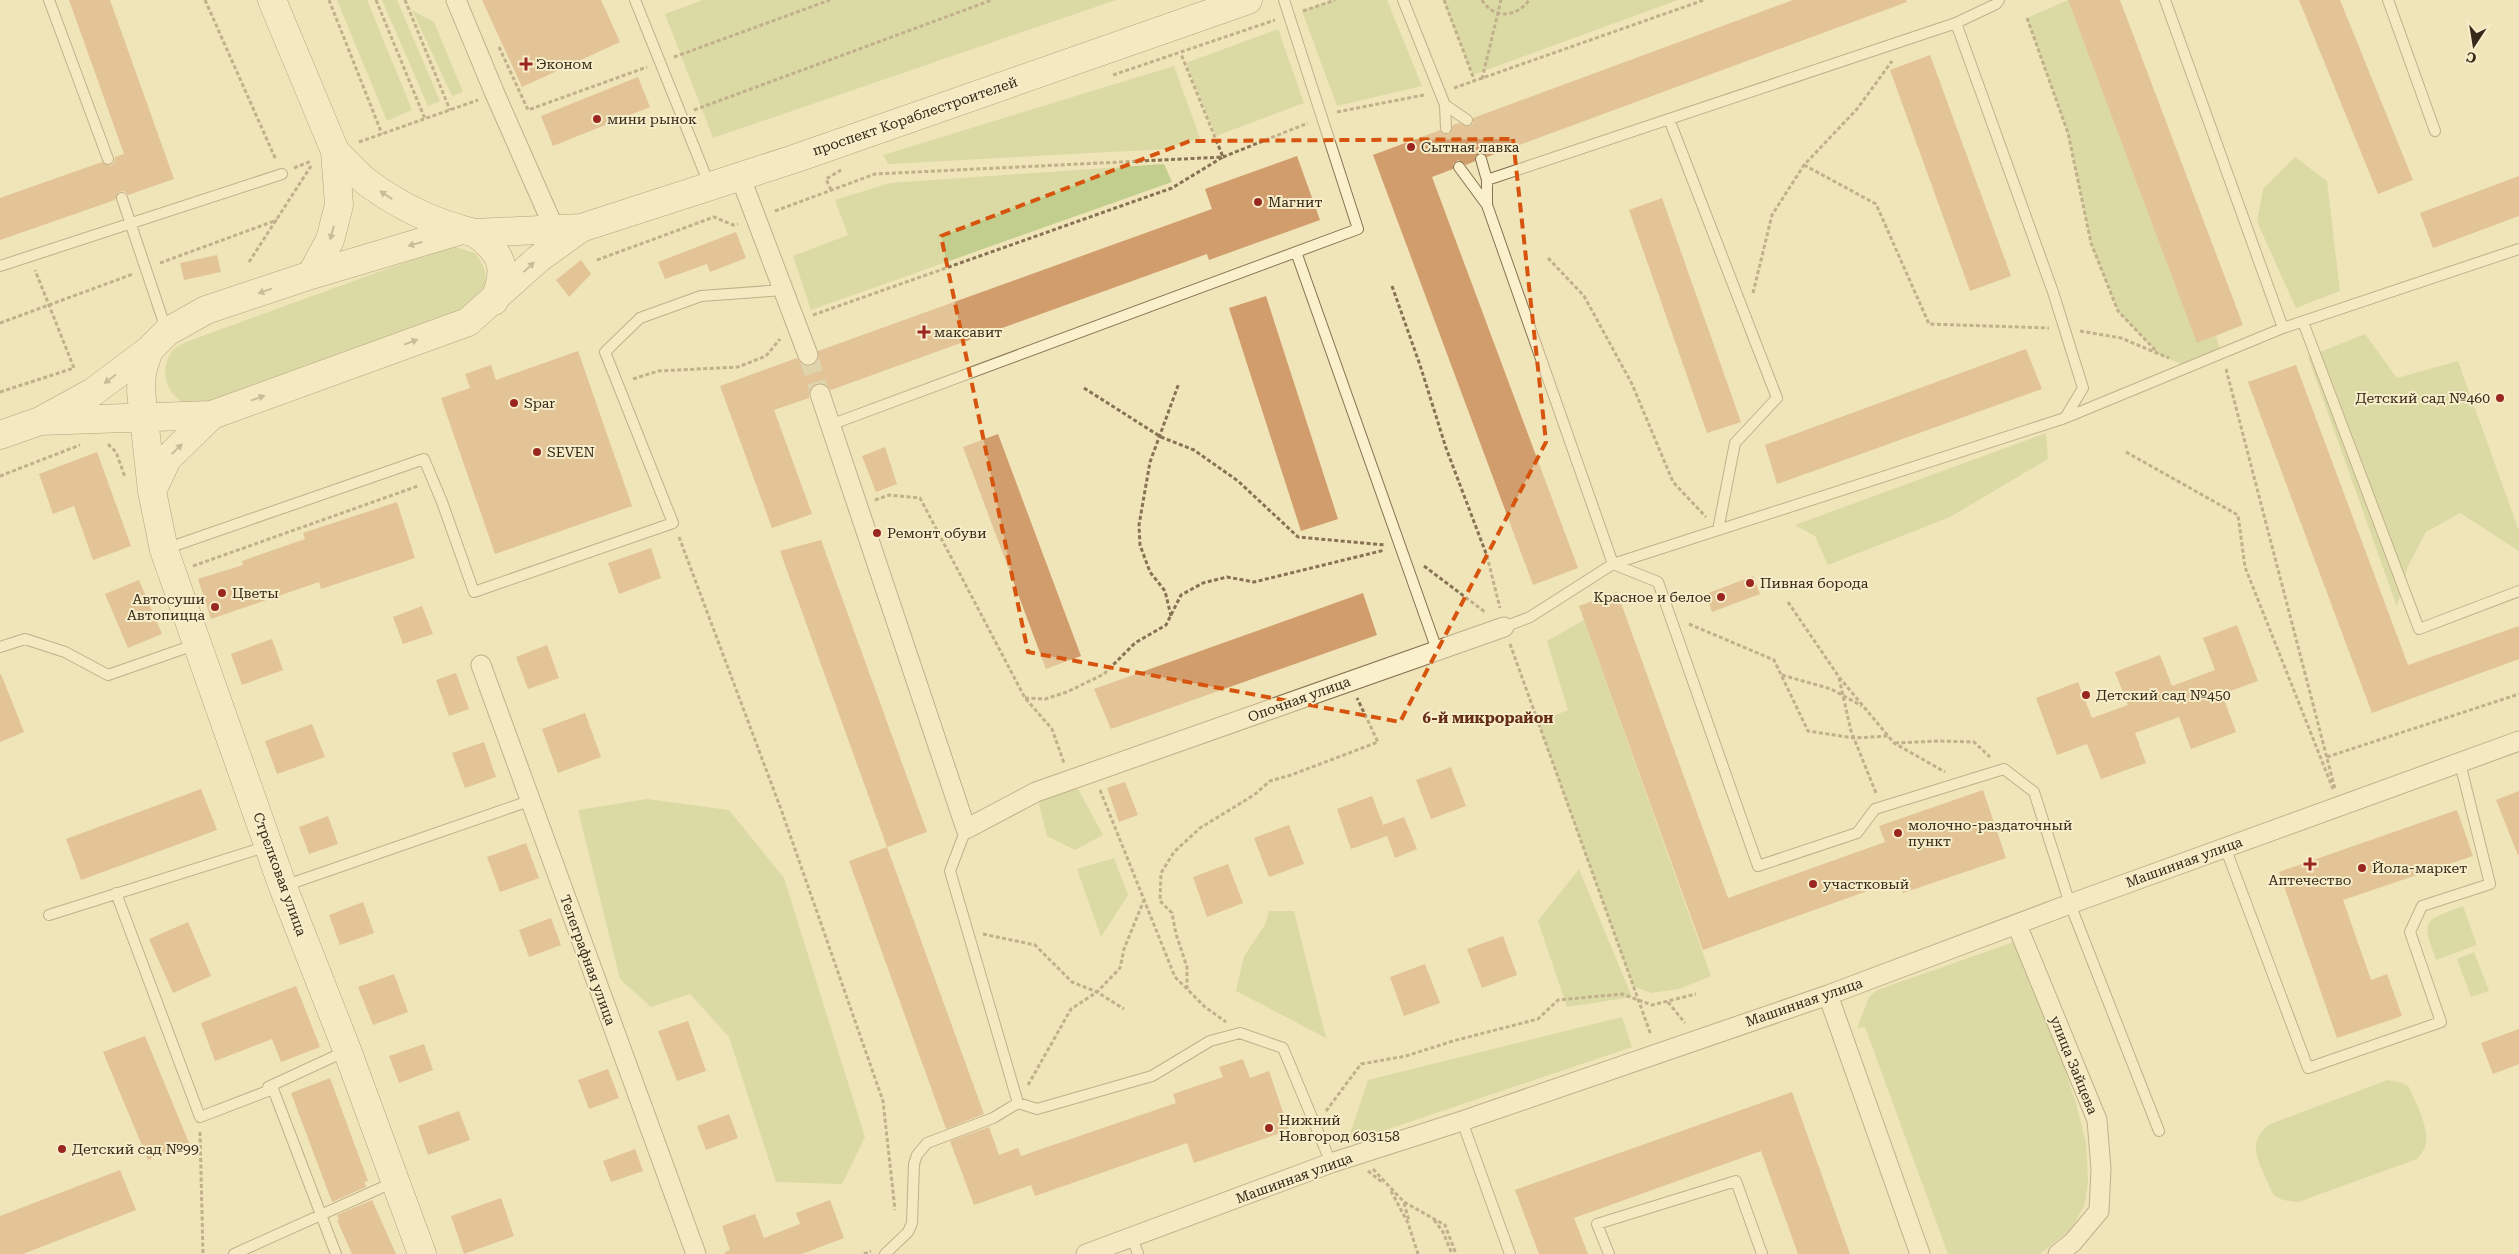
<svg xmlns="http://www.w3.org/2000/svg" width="2519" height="1254" font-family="'Roboto Serif',serif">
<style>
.green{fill:#c2ce8d}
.building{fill:#d19d6c}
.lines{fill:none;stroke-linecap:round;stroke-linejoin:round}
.street-tunnel{stroke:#cbbf99;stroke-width:19;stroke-dasharray:19 9;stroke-linecap:butt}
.lane-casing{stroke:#877253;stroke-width:12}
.street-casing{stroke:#877253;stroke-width:21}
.secondary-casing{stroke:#695336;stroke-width:29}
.path{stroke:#877253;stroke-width:3;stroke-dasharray:4 2.5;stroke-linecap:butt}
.lane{stroke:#fbf0cc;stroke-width:10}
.street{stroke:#fbf0cc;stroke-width:19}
.secondary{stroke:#fbf0cc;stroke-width:28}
.oneway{fill:#988c72}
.marked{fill:none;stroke:#d6540d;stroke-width:4;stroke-dasharray:10 6;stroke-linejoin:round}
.poi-dot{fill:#9a271f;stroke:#f7edc9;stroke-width:2}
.labels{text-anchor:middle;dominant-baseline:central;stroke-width:4;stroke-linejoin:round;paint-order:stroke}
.poi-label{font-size:14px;fill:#352919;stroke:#f7edc9;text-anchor:start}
.street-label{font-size:14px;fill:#352919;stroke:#f7edc9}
.neighbourhood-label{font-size:15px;font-weight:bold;fill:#642c16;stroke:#f7edc9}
</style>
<rect width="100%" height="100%" fill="#f0e4b9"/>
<path class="green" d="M337,0H367L412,110L387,121Z
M382,0H397L440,101L428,106Z
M703,0H1116L713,138L665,14Z
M1333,0H1387L1422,86L1337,106L1302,11Z
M1443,0H1678L1473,75Z
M2068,0L2198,342L2216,336L2222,354L2189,367L2160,355L2118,311L2091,243L2068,133L2027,18Z
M412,10L434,22L463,92L452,96Z
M1278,29L1304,103L1216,136L1186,63Z
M1174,66L1200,138L1167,149L888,164L883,155Z
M2295,157L2327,181L2340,291L2296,308L2257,222L2263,189Z
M1164,164L1172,182L811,310L793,256L848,235L835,200L890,183Z
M455,247L475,253C495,279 485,292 465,312L212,404C204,404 192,406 185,403C165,395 159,367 173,350C176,347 182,344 186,342L444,248Z
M2365,334L2397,378L2458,361L2519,531V551L2460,513L2426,532L2408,566L2397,607L2308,357Z
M2046,433L2048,459L1950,517L1828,565L1815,536L1795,525Z
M1584,620L1711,976L1679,989L1651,993L1633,986L1538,722L1568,710L1547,641Z
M1078,789L1103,835L1075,850L1047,836L1036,792Z
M647,799L729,810L784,878L865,1137L842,1184L776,1182L729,1037L690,994L651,1007L620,979L578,810Z
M1114,858L1128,895L1101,937L1077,869Z
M1579,869L1632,997L1567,1007L1538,921Z
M2463,906L2477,945L2436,960C2421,919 2423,921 2463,906Z
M1269,911H1294L1326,1038L1236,991L1244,956L1265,925Z
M2014,942L2063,1063L2077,1107L2086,1143L2088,1181L2085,1204L2072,1228L2040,1254H1948L1865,1027L1857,1028L1869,997L1877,990Z
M2474,952L2489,991L2471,997L2457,959Z
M1622,1017L1632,1047L1347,1143L1368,1080Z
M2388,1080L2403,1083L2409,1087C2418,1110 2438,1140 2417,1159L2298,1202C2290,1201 2282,1201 2275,1196C2271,1193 2269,1184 2266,1179C2257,1157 2247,1142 2270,1124Z"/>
<path class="building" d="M69,0H110L174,179L128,195L124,191L119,192L115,200L0,240V198L102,162L110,166L114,163L115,157L124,154Z
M482,0H601L620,42L522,87Z
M1793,0H1906L1907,2L1487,157L1483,153H1479L1475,157V161L1466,165L1458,160L1453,164V169L1432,177L1578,568L1533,585L1373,155L1440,130L1443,134H1449L1453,125L1459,123L1470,126L1473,123V118Z
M2068,0H2120L2243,325L2197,343Z
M2299,0H2340L2413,180L2378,194Z
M1930,55L2011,276L1970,291L1890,70Z
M638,77L650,107L553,146L541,116Z
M1297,156L1320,220L1209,260L1207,254L831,390L823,383L816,384L809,391V398L774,410L812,514L772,528L720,386L797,358L801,364L812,366L817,362L818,351L1212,209L1205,189Z
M2519,176V216L2433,248L2420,213Z
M1662,198L1741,422L1707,433L1629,210Z
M736,232L746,258L710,272L707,264L665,279L658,262Z
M217,255L221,272L184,280L180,263Z
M581,260L591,274L569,297L556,280Z
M1266,296L1338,519L1301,531L1229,308Z
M2026,349L2042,389L1777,484L1765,445Z
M578,351L632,506L495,554L441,398L470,388L465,374L491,365L496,380Z
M2296,365L2408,665L2519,626V659L2372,713L2248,382Z
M998,434L1081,656L1046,669L963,447Z
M885,447L897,484L876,492L862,456Z
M97,452L131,546L93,560L74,506L53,514L39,474Z
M397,502L415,558L321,589L319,582L211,619L198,579L243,565L242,561L305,539L303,533Z
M821,540L927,832L887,847L780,551Z
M651,548L661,578L619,594L608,563Z
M1753,576L1760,594L1712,612L1706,594Z
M139,580L162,634L128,648L105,594Z
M1617,592L1728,898L1885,842L1879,826L1983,790L2006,858L1903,893L1898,880L1703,950L1579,606Z
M1363,593L1377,635L1111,729L1094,689Z
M422,606L433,634L403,644L393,617Z
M2237,625L2258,681L2222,694L2236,732L2191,749L2179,717L2135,733L2146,763L2101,779L2087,744L2057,755L2036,698L2078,682L2092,718L2128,705L2115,672L2160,655L2172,686L2215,670L2203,638Z
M272,639L283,670L242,685L231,654Z
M547,645L559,678L528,689L516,657Z
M456,673L469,709L449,716L436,680Z
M1,674L24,732L0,742V675Z
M585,713L601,757L558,773L542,729Z
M312,724L325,757L277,774L265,741Z
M484,742L496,777L465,788L452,753Z
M1451,767L1466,806L1431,819L1416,780Z
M1125,782L1138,815L1119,822L1107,788Z
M201,789L217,830L81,880L66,839Z
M2519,791V855H2518L2496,800Z
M1372,796L1383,825L1404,817L1417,849L1395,858L1387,836L1351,849L1337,809Z
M2457,810L2473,856L2343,900L2371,980L2387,974L2402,1016L2337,1038L2279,872Z
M328,816L338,844L309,854L299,827Z
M1289,825L1304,864L1269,877L1254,838Z
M526,843L539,878L500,892L487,857Z
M887,847L984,1114L946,1129L849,861Z
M1228,864L1243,903L1207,917L1193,877Z
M363,902L374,933L340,945L329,915Z
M551,918L561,945L529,957L519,930Z
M188,922L211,976L173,993L149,939Z
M1503,936L1517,975L1482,988L1467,949Z
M1425,964L1440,1003L1404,1016L1390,977Z
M394,974L408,1012L373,1025L358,987Z
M296,986L320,1047L281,1062L272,1039L215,1061L201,1023Z
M688,1021L706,1071L677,1081L658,1031Z
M2519,1029V1064L2493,1074L2481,1043Z
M145,1036L189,1143L148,1160L103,1052Z
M424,1044L433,1070L399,1083L389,1056Z
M1243,1059L1250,1078L1269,1071L1289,1130L1194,1163L1187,1143L1035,1196L1031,1185L974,1205L950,1141L989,1127L999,1155L1018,1148L1021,1156L1176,1103L1173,1094L1223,1077L1219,1067Z
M608,1069L619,1098L589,1109L578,1080Z
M330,1078L368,1181L364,1182L366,1187L332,1202L291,1093Z
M1792,1092L1850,1254H1798L1761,1151L1574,1218L1588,1254H1539L1515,1190Z
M459,1111L470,1140L428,1155L418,1126Z
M729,1114L738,1138L706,1150L697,1126Z
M635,1149L643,1171L611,1182L603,1161Z
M120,1170L136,1210L23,1254H0V1216Z
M501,1198L514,1236L464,1254L451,1216Z
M372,1200L396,1254H352L337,1220H339L337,1215Z
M830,1200L844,1238L802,1254H725V1252L730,1250L722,1226L755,1214L764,1238L800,1224L796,1213Z"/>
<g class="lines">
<path class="street-tunnel" d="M808,355L820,394"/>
<defs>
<path id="lane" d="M49,0L108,159
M635,0L709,184
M1403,0L1445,105L1446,128
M2165,0L2283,328L2519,249
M2388,0L2435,131
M1956,23L2053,292L2083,388L2065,418
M1445,105L1467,120
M1669,119L1777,398L1735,443L1718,530
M1481,159L1487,180V205L1613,564L1658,582L1758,866L1857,833L1875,809L2004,769L2034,792L2070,904L2159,1131
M1459,167L1487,205
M1487,180L1956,23L1996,4L1999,0
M122,198L167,332
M1296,252L1437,650
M0,266L282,174
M2303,322L2419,629L2519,591
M830,425L1358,229L1284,0
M165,549L424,459L442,502L474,592L673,523L605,352L640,318L701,296L783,290
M1504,627L1530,617L1613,564L2065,418L2283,328
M0,647L25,639L65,652L108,675L197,644
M966,829L950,871L1018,1103L1037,1109L1152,1076L1210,1041L1240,1033L1283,1048L1331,1163
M2225,847L2308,1068L2441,1022L2410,932L2422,906L2490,884L2460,763
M284,886L529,801
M116,893L200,1117L273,1089L336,1254
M49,915L268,846
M268,1087L346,1051
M1462,1121L1510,1254
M1132,1237L1138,1254
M234,1254L394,1182
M885,1254L908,1232L912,1223L914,1164L917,1155L927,1143L993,1118L1018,1103
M1609,1254L1597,1224L1736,1181L1762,1254"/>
<path id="street" d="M456,0L495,94L555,230
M740,176L808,355
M820,394L966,829L1036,792L1504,627
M481,665L696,1254
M2017,925L2097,1120L2101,1169L2099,1211L2073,1242L2058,1254
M1828,995L1920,1254
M1086,1254L1331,1163L1462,1121L1828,995L2070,904L2519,741"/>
<path id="secondary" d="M272,0L335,151L339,205L330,240L311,275
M335,151C345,161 356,174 368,183C399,206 437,224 475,233L581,228
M475,233C503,253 508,269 494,301
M40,421L212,415L468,322L538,259L581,228L794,159L1248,0
M0,435L40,421L93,392L149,350
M152,491L167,459L212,415
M422,1254L347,1050L283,887L164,550L152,491L141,391L142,371L149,350L167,332L206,310L311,275L462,230"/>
</defs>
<use href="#lane" class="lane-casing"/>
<use href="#street" class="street-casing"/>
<use href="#secondary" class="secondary-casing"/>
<path class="path" d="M205,0L276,160
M329,0L382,134
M376,0L425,119
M405,0L450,110
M1444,0L1475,82
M1482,0C1493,19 1517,18 1529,0
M1303,11L1335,0
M2027,18L2068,133L2091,243L2118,311L2157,352
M499,47L528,110L647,67
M674,57L830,0
M1113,75L1275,20
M1482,79L1501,0
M1454,88L1704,0
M694,110L992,0
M1337,112L1424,95
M359,142L478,100
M1804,165L1876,204L1929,324L2049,328
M294,168L311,161
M831,190L826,179L841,170
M775,211L875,174L1223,157L1308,123
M1548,258L1584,296L1632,384L1673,482L1706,517
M597,260L714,217L733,225L738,224
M249,262L311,166
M160,263L277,220
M1392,286L1420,365L1446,448L1487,556L1500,608
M1753,293L1772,215L1804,165L1857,109L1892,61
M813,315L1172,188L1223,157L1181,54
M0,323L133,274
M2080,331L2121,338L2169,358
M2226,369L2335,789
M633,379L658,371L738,367L766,356L780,339
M1084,388L1161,437L1194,450L1238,481L1298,537L1385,545
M0,392L74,368L35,270
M108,444L116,452L125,477
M2126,452L2238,515L2245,567L2333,789
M0,476L80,445
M875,500L889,495L920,498L1025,698L1052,729L1064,763
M679,537L782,812L883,1101L895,1210
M193,566L418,486
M1424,566L1485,612
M1788,602L1839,677L1894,743L1945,772
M1171,616L1165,591L1150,572L1140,545L1139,525L1150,462L1179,383
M1689,624L1774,660L1808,731L1854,738L1888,736
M1510,644L1651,1035
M1782,675L1831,689L1862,706
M1839,678L1851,731L1876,793
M1025,698L1045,699L1067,692L1104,674L1135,643L1166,625L1181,595L1203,583L1227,577L1254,582L1385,550
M1895,743L1939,741L1974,742L1990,757
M2327,757L2519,694
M1100,790L1175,977L1205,1007L1226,1022
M983,934L1035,945L1072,982L1097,992L1124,1009
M1187,989V967L1176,934L1172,913L1160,901L1161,873L1174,852L1200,828L1254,795L1270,781L1291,775L1378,742L1357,698
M1668,1002L1685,1023
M1028,1085L1071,1009L1097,992L1120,968L1124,949L1144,900
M1326,1111L1361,1064L1406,1056L1453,1041L1538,1019L1558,1000L1622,994L1652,1005L1696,994
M200,1132L203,1254
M1373,1169L1404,1202L1445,1225L1456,1254
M1368,1171L1383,1183
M1391,1191L1408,1223L1418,1254
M1404,1203L1409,1221
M1434,1220L1443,1232L1452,1254
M864,1254L871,1251"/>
<use href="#lane" class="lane"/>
<use href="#street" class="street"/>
<use href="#secondary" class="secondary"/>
</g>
<defs><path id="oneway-solid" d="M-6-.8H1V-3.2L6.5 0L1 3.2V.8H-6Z" transform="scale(1.25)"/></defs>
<g class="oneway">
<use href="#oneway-solid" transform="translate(386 195) rotate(-147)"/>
<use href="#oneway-solid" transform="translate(332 233) rotate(105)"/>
<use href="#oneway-solid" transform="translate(415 244) rotate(164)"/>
<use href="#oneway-solid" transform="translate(529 267) rotate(-43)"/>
<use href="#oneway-solid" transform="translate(265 291) rotate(161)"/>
<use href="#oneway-solid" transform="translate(411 342) rotate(-20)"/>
<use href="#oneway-solid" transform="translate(110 379) rotate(143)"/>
<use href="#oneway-solid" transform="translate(258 398) rotate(-20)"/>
<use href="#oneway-solid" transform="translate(177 449) rotate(-44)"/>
</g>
<path d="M0 0H2519V1254H0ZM1513,139L1546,442L1400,722L1028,652L941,236L1190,141Z" fill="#f0e4b9" fill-opacity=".55" fill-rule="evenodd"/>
<path class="marked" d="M1513,139L1546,442L1400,722L1028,652L941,236L1190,141Z"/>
<g class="poi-dot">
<path d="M523.5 56.5h5v5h5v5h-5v5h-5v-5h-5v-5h5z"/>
<circle cx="597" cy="119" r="5"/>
<circle cx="1411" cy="147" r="5"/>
<circle cx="1258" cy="202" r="5"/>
<path d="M921.5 324.5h5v5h5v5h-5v5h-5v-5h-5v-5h5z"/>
<circle cx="2500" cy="398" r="5"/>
<circle cx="514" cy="403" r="5"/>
<circle cx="537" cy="452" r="5"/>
<circle cx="877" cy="533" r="5"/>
<circle cx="1750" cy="583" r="5"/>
<circle cx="222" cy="593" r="5"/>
<circle cx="1721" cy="597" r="5"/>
<circle cx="215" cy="607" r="5"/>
<circle cx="2086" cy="695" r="5"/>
<circle cx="1898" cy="833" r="5"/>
<path d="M2307.5 856.5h5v5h5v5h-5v5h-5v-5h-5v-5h5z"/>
<circle cx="2362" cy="868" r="5"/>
<circle cx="1813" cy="884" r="5"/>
<circle cx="1269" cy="1128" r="5"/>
<circle cx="62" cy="1149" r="5"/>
</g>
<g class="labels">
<g class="poi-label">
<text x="536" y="64">Эконом</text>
<text x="607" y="119">мини рынок</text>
<text x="1421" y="147">Сытная лавка</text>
<text x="1268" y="202">Магнит</text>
<text x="934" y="332">максавит</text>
<text x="2490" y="398" text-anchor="end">Детский сад №460</text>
<text x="524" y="403">Spar</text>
<text x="547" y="452">SEVEN</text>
<text x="887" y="533">Ремонт обуви</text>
<text x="1760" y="583">Пивная борода</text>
<text x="232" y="593">Цветы</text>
<text x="1711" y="597" text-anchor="end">Красное и белое</text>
<text x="205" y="599" text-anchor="end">Автосуши<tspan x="205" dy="16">Автопицца</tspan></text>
<text x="2096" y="695">Детский сад №450</text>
<text x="1908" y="825">молочно-раздаточный<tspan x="1908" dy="16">пункт</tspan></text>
<text x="2372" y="868">Йола-маркет</text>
<text x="2310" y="880" text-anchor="middle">Аптечество</text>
<text x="1823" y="884">участковый</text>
<text x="1279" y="1120">Нижний<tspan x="1279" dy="16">Новгород 603158</tspan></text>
<text x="72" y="1149">Детский сад №99</text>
</g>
<g class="street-label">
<text transform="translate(915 116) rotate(-19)">проспект Кораблестроителей</text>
<text transform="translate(1299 699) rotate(-20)">Опочная улица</text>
<text transform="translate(2184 862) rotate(-20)">Машинная улица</text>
<text transform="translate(280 874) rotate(70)">Стрелковая улица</text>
<text transform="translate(588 960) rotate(70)">Телеграфная улица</text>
<text transform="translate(1804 1002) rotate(-19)">Машинная улица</text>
<text transform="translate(2074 1065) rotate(68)">улица Зайцева</text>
<text transform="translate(1294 1178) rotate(-20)">Машинная улица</text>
</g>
<g class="neighbourhood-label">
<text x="1488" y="718">6-й микрорайон</text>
</g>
</g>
<g transform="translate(2474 45) rotate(192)" stroke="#f7edc9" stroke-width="4" paint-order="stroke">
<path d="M0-4L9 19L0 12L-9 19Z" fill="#352919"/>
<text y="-8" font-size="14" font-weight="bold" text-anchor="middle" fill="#352919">С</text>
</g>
</svg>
